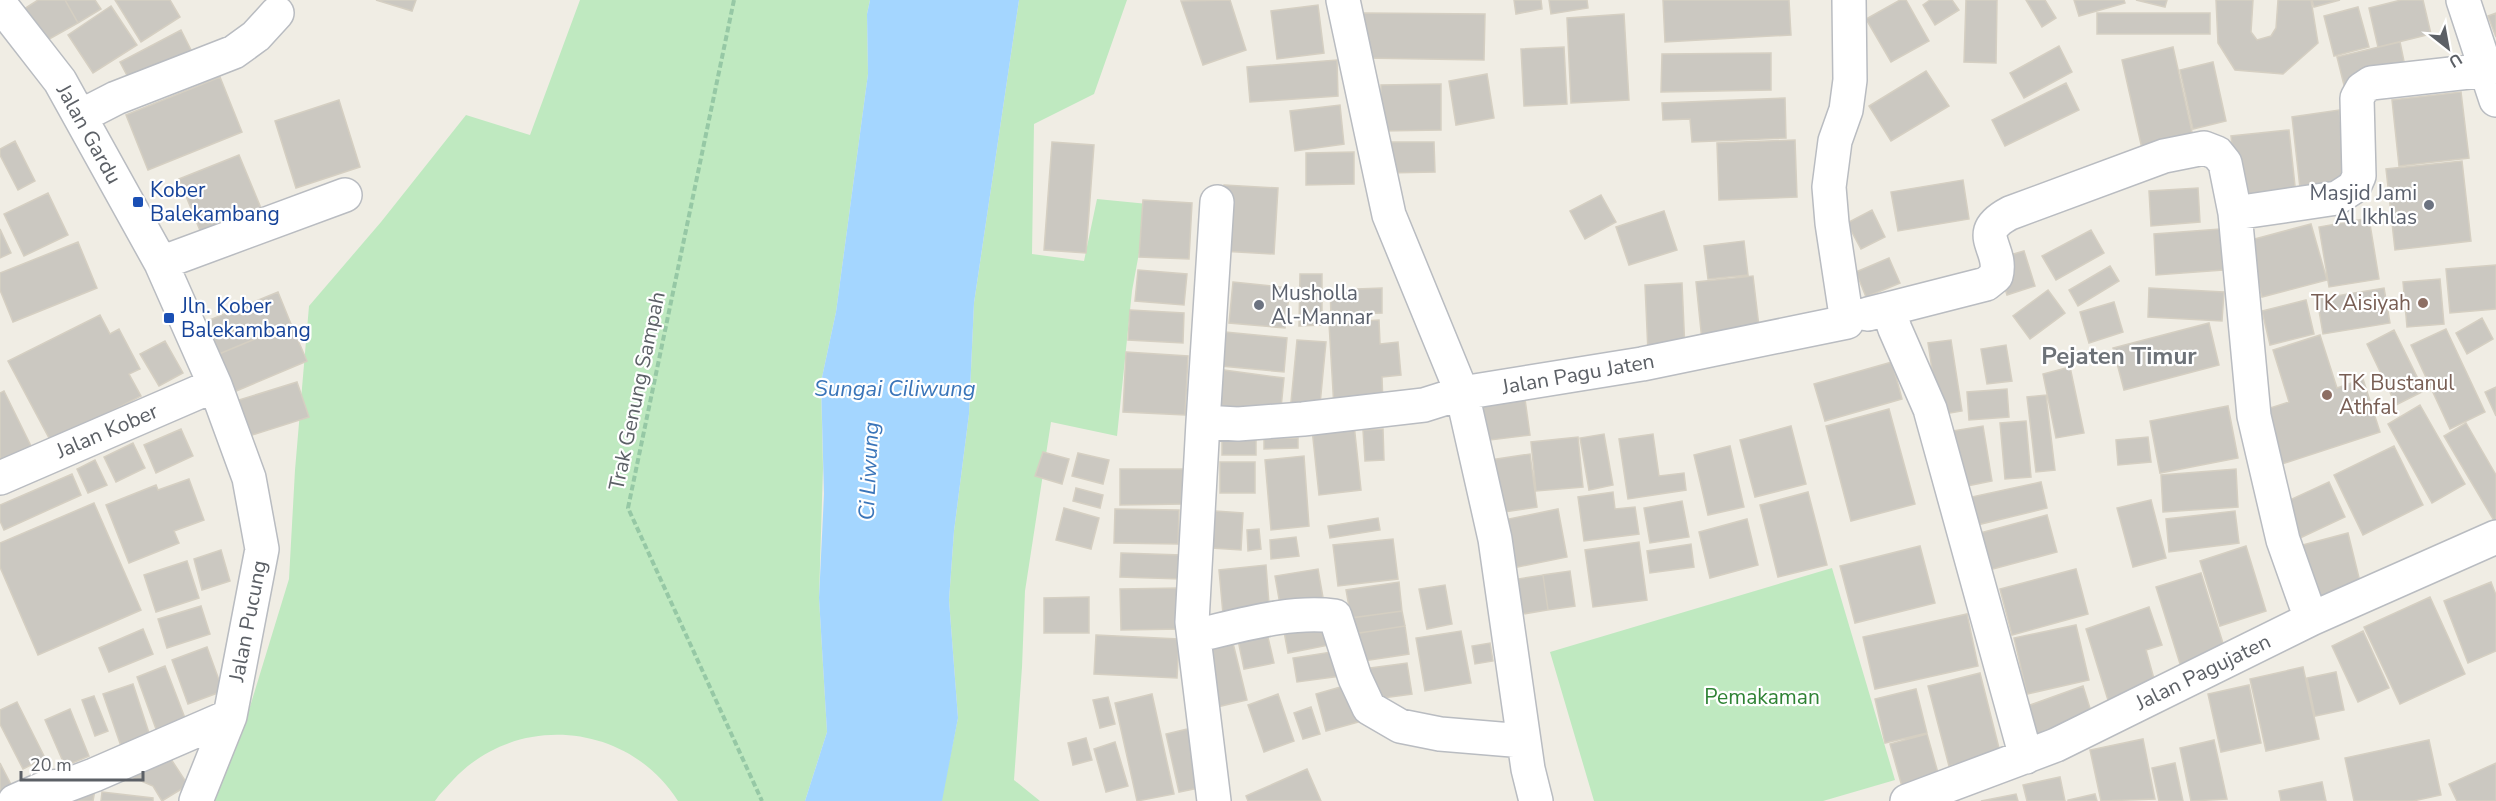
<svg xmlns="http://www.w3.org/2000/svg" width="2496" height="801" font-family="'Nunito Sans',sans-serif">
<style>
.green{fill:#bfe9c0}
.water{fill:#a4d6ff}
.building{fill:#cbc8c1;stroke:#d5cfc2;stroke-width:1.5}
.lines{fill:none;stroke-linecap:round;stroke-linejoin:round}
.minor-casing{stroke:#b9bcc1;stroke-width:36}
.path{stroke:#96c8a5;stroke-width:4;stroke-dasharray:6 3;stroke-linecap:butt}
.minor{stroke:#fff;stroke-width:33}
.transit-dot{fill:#1a4fb4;stroke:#fff;stroke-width:2}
.worship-dot{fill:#6b7280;stroke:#fff;stroke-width:2}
.education-dot{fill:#8d6e63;stroke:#fff;stroke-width:2}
.labels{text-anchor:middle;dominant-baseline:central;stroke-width:4.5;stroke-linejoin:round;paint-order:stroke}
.street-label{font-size:21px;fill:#5c6066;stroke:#fff}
.transit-label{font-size:21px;fill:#164399;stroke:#fff;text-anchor:start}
.worship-label{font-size:21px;fill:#5b616d;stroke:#fff;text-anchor:end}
.education-label{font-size:21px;fill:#785e54;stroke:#fff;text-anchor:end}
.park-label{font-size:21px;fill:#2e8234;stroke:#fff}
.water-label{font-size:22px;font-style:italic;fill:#3a75b9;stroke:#fff}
.quarter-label{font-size:24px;font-weight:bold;fill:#6d7278;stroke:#fff}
</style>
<rect width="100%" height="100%" fill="#f0ede4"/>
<path class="green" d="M580,0H870L867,14L868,74L836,312L821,382L823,468L819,598L827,732L805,801H678C628,722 516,712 453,780C447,787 440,793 435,801H212L241,736L289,579L295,470L309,306L381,222L466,115L530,135Z
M1019,0H1127L1094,94L1034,124L1032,254L1084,261L1097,199L1148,204L1132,291L1117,436L1051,422L1025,591L1022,667L1014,780L1040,801H941L958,718L949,600L954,531L969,414L974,303Z
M1832,568L1895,780L1823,801H1594L1550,652Z"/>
<path class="water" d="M870,0H1019L974,303L969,414L954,531L949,600L958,718L942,801H805L827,732L819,598L824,494L821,382L836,312L868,74L867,14Z"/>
<path class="building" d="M38,0H65L78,23L44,42L24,9Z
M65,0H95L101,9L78,23Z
M115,0H170L180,17L141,42Z
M376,0H416L412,11Z
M1230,0L1246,50L1203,65L1181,1Z
M1514,0H1541L1542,9L1516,14Z
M1549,0H1587L1588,8L1551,14Z
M1663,0H1789L1791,35L1665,42Z
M1900,0H1906L1929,41L1891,62L1866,19Z
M1930,0H1952L1959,10L1935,25L1923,5Z
M1966,0H1997L1996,63L1964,62Z
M2026,0H2045L2056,18L2042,27Z
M2074,0H2124L2125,3L2079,16Z
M2136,0H2167L2165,7Z
M2216,0H2253L2251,32L2257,40L2271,36L2276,28L2278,0H2311L2318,43L2283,74L2235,70L2218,43Z
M2312,0H2340L2314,7Z
M2401,0H2423L2431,34L2378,47L2369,8Z
M1318,5L1324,53L1277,59L1271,11Z
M111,6L137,45L93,73L68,35Z
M2358,7L2369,47L2334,56L2324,16Z
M1363,13L1485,14L1484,60L1363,58Z
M2097,13H2210V34H2097Z
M2496,13V37L2488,16Z
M1624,14L1629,100L1571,103L1567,18Z
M181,30L191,50L130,81L120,62Z
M2400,42L2406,71L2344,85L2337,57Z
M2059,46L2072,72L2024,98L2010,73Z
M1564,47L1567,104L1524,106L1521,49Z
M2173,47L2194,141L2143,153L2122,60Z
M1771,53V90L1661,92L1662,54Z
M1337,60L1338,96L1250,102L1247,67Z
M2213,62L2226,121L2193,129L2180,70Z
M1926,71L1949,106L1891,141L1869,106Z
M1487,74L1494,118L1456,125L1449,81Z
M220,77L242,132L148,170L126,115Z
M2066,83L2079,110L2005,146L1992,120Z
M1441,84V130L1381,131V85Z
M2461,92L2469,158L2399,166L2392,100Z
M1785,98L1786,138L1692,142L1690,119L1663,120L1662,103Z
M339,100L360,167L296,188L275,121Z
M1340,105L1344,144L1295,151L1290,111Z
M2339,110L2347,183L2300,188L2292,117Z
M2289,130L2296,195L2238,201L2231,136Z
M1795,140L1797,197L1719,200L1717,143Z
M15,141L35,181L18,190L0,155V149Z
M1052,142L1094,145L1086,253L1044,250Z
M1385,142H1434L1435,172L1386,173Z
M1354,152V184L1306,185V153Z
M239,155L261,208L201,233L179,179Z
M2462,161L2471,241L2395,250L2386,169Z
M1963,180L1969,219L1898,231L1891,192Z
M1224,185L1278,188L1274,254L1221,251Z
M2198,188L2200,222L2151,226L2149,191Z
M48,193L68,235L24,256L4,214Z
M1601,195L1616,222L1585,239L1570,211Z
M1143,200L1192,203L1189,259L1139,257Z
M1872,210L1885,237L1861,249L1847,223Z
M1664,211L1677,250L1629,265L1616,227Z
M2369,218L2379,279L2329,287L2319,227Z
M2311,224L2327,280L2262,297L2247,241Z
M0,229L11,253L0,258Z
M2220,229L2223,270L2156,275L2154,234Z
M2091,230L2104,253L2056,280L2042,256Z
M1744,241L1748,275L1708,279L1704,246Z
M78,242L97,288L13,322L0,290V273Z
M2024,251L2035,286L2007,295L1996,259Z
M1889,258L1900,283L1866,297L1856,272Z
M2496,265V309L2450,313L2446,269Z
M2110,266L2119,281L2078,306L2069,290Z
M1138,270L1187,274L1184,305L1135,301Z
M1300,274H1322V325L1299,326Z
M1753,276L1760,335L1702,341L1696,282Z
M2440,279L2444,324L2407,327L2403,282Z
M1233,282L1290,288L1285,328L1229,323Z
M1682,283L1685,350L1648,352L1645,285Z
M1382,288V313L1331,315L1330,290Z
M2149,288L2224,292L2222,321L2148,317Z
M2384,288L2390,323L2323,334L2317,299Z
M2048,290L2065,313L2030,339L2013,316Z
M278,292L291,324L219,354L205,322Z
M2306,300L2314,334L2270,345L2262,311Z
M2114,302L2123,332L2089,343L2080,312Z
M1130,310L1184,313L1183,343L1128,340Z
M100,315L110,334L119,329L140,369L129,374L141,396L102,416L56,451L8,361Z
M2482,318L2493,339L2467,354L2456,333Z
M1379,320L1380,344L1398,342L1401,375L1382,377L1383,405L1334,408L1329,323Z
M2209,323L2219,365L2124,390L2113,348Z
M291,324L307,361L234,392L219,354Z
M2446,329L2485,412L2450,429L2411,345Z
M2394,330L2424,391L2396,405L2367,344Z
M1225,332L1287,338L1284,372L1221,366Z
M2320,335L2337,388L2363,379L2380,432L2279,465L2261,411L2289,402L2273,350Z
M1297,340L1326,342L1319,415L1290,412Z
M1951,340L1962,411L1939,415L1928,343Z
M165,341L183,373L159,386L140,354Z
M2006,345L2012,381L1987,384L1981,349Z
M1126,352L1188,356L1185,415L1123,412Z
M1892,362L1902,399L1825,421L1814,384Z
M2070,367L2084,433L2056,438L2043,374Z
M1224,370L1284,378L1280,418L1219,412Z
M297,382L309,417L249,436L239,400Z
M2496,387V416L2485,392Z
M2007,389L2009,417L1969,420L1967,392Z
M4,391L31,446L0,462V393Z
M2046,395L2055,470L2036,472L2027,397Z
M1525,399L1530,435L1482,441L1477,405Z
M2420,405L2465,484L2432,503L2388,424Z
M2228,406L2238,458L2160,473L2150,421Z
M1889,409L1915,504L1851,521L1826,426Z
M2026,421L2031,477L2005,479L2000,423Z
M2466,423L2496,475V524L2444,436Z
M1354,424L1361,490L1319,495L1312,429Z
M1791,426L1806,484L1755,497L1740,440Z
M1983,426L1992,481L1962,487L1952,431Z
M181,429L193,456L156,473L144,445Z
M1383,429L1384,460L1365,461L1363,430Z
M1604,434L1613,485L1589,490L1580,438Z
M1653,434L1659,476L1684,473L1686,490L1628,499L1619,439Z
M1222,437H1256V455H1222Z
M1578,437L1583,487L1536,491L1531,442Z
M2148,437L2151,462L2118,465L2116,440Z
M1298,438V448L1264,449V439Z
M133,443L145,468L116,482L104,457Z
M1730,446L1744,507L1708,515L1694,455Z
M2394,446L2423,505L2363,535L2334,475Z
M1043,452L1069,459L1062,484L1035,476Z
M1078,453L1109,460L1103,484L1072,476Z
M1530,454L1537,507L1491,514L1484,461Z
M1304,456L1309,526L1271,530L1265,460Z
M95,460L107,485L88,493L77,469Z
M1220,462H1255V493H1220Z
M1120,469H1185V504L1120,505Z
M2236,469L2238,507L2163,512L2161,475Z
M72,474L81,495L4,530L0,521V505Z
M189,479L204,520L174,531L179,543L129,563L106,505L156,485L158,490Z
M2041,482L2047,508L1973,526L1967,498Z
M2329,482L2345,517L2298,539L2281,504Z
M1076,488L1103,495L1100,508L1073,501Z
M1613,492L1615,509L1635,507L1639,534L1584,541L1578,497Z
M1808,492L1827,565L1778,577L1760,505Z
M2151,500L2166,558L2133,567L2117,508Z
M1682,501L1689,537L1650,543L1644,508Z
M94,503L141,610L38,655L0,567V543Z
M1064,508L1099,518L1091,549L1056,540Z
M1115,509L1179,510L1178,544L1114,543Z
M1558,509L1567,557L1503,570L1494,522Z
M1215,511L1243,513L1241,550L1212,548Z
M2235,511L2239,543L2169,552L2166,519Z
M2047,515L2057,552L1989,570L1980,533Z
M1378,518L1380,530L1330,538L1328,526Z
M1747,519L1758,565L1710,578L1699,532Z
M1259,529L1261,549L1248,551L1247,530Z
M2348,533L2362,590L2309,604L2295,547Z
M1296,537L1299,556L1271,559L1270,540Z
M1393,539L1398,579L1338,586L1333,545Z
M1639,542L1647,600L1593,607L1585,550Z
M1691,544L1694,567L1650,573L1647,551Z
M1920,546L1935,603L1855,623L1840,566Z
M2246,546L2266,611L2220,626L2200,561Z
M221,550L230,581L202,590L194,559Z
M1121,553L1182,555L1181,579L1120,577Z
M187,561L199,598L156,612L144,575Z
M1266,565L1270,617L1224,625L1219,570Z
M1318,569L1325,609L1282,616L1275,576Z
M2076,569L2088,614L2012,635L2000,589Z
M1570,571L1575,606L1548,610L1543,575Z
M2201,573L2227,656L2182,670L2156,587Z
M1543,575L1548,610L1517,615L1512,580Z
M1399,582L1402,611L1351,618L1346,590Z
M2491,582L2496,595V651L2468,663L2444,601Z
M1445,585L1452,624L1427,629L1419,589Z
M1180,588L1181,629L1121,630L1120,589Z
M1089,597V633H1044V598Z
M2430,597L2465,674L2400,704L2364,627Z
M201,606L210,634L167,648L158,619Z
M2149,607L2162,645L2146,650L2156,686L2108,700L2086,629Z
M1402,611L1405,626L1353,634L1351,618Z
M1967,614L1978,666L1875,689L1863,637Z
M1328,617L1334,644L1288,653L1283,626Z
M2076,625L2089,680L2027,694L2014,638Z
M1405,626L1409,654L1357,662L1353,634Z
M143,629L153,654L109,672L99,648Z
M1461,631L1471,683L1425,691L1416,638Z
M2363,631L2389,688L2358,702L2332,646Z
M1267,633L1274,663L1244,669L1238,640Z
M1096,635L1179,639L1177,678L1094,674Z
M1233,643L1247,700L1217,707L1204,650Z
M1490,643L1493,661L1475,664L1472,646Z
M207,647L223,691L188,704L172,660Z
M1344,650L1348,675L1297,682L1293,658Z
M1407,663L1412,694L1368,700L1363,669Z
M165,666L185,718L156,729L137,677Z
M2303,667L2319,739L2266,751L2250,679Z
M2336,672L2344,710L2315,716L2307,678Z
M1980,673L2000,752L1949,766L1928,686Z
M133,684L151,739L122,749L103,694Z
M1351,684L1362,721L1326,731L1316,694Z
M2249,685L2261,743L2221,752L2208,694Z
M2083,686L2094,721L2031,743L2019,709Z
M1916,689L1927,733L1885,743L1875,699Z
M1152,694L1174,794L1137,801L1115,703Z
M1278,694L1294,741L1264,752L1248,705Z
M94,696L108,731L95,736L82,700Z
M1108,697L1115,724L1100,728L1093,700Z
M17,702L45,758L23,769L0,724V710Z
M1311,707L1320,734L1303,739L1294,713Z
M70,709L89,756L65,766L45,720Z
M1196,727L1209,786L1179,792L1166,734Z
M1927,734L1940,780L1903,790L1890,744Z
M1086,738L1092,760L1073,765L1068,743Z
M2143,739L2155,799L2101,801L2090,750Z
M2214,740L2227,799L2191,801L2180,748Z
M2429,740L2441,795L2413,801H2354L2345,758Z
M1115,742L1128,786L1106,792L1094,749Z
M167,753L188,785L162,801L153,786L127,775Z
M0,763L17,796L0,801Z
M2175,763L2183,801H2159L2152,768Z
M2496,763V801H2457L2449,784Z
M1307,769L1321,801H1248L1246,796Z
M2060,777L2065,801H2027L2023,785Z
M2322,782L2326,801H2281L2279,791Z
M96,784L93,801H63Z
M102,792L153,798V801H101Z
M2016,794L2018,801H1981Z
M2095,794L2097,801H2068V800Z"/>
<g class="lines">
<defs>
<path id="minor" d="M1343,0L1389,215L1462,393L1495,539L1528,769L1536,801
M2463,0L2496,100
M0,4L60,81L161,263L215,385L249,478L262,549L230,716L196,801
M81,116L116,98L234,52L256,36L277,13
M1217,202L1203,422L1238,424L1303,419L1424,405L1462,393L1642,364L1847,322L1832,223L1829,187L1835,141L1846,110L1850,80L1849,0
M2235,213L2337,198L2354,187L2359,176L2357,98L2362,89L2371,83L2487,70
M161,263L345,195
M1888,309L1986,284L1996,276C2004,247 1970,234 2010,213L2164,156L2204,148L2217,153L2225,163L2235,213L2254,416L2283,540L2311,619
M1868,314L1888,309L1895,329L1930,409L2026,757
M1203,422L1192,622L1214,801
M0,478L215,385
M1194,636C1239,626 1289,610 1335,616L1355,678L1369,708L1400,726L1440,734L1524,741
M15,801L47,787L65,786L94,775L230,716
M1907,801L2056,745L2311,619L2496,537"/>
</defs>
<use href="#minor" class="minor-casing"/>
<path class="path" d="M734,0L628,508L762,801"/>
<use href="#minor" class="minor"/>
</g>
<g class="transit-dot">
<rect x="132" y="196" width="12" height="12" rx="3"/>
<rect x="163" y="312" width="12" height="12" rx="3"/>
</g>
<g class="worship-dot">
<circle cx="2429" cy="205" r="6"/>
<circle cx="1259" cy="305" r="6"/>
</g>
<g class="education-dot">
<circle cx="2423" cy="303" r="6"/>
<circle cx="2327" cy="395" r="6"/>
</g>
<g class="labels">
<g class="street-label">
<text transform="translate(89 134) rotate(61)">Jalan Gardu</text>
<text transform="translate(1578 374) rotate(-10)">Jalan Pagu Jaten</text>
<text transform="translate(637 391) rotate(-78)">Trak Genung Sampah</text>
<text transform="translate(107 431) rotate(-23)">Jalan Kober</text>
<text transform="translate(248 621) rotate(-79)">Jalan Pucung</text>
<text transform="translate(2203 672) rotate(-26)">Jalan Pagujaten</text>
</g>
<g class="transit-label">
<text x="150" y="190">Kober<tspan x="150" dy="24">Balekambang</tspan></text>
<text x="181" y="306">Jln. Kober<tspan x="181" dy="24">Balekambang</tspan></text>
</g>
<g class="worship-label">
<text x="2417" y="193">Masjid Jami<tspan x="2417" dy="24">Al Ikhlas</tspan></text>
<text x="1271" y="293" text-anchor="start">Musholla<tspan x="1271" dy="24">Al-Mannar</tspan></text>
</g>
<g class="education-label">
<text x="2411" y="303">TK Aisiyah</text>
<text x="2339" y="383" text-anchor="start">TK Bustanul<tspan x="2339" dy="24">Athfal</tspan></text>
</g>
<g class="park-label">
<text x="1762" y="697">Pemakaman</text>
</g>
<g class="water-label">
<text x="895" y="389">Sungai Ciliwung</text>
<text transform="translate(869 471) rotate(-87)">Ci Liwung</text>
</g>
<g class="quarter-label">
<text x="2119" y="356">Pejaten Timur</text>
</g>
</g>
<g transform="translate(2448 48) rotate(149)" stroke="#ffffff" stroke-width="4.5" paint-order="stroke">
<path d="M0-4.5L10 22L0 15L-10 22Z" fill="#5c6066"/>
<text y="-9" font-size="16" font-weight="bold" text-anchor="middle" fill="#5c6066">U</text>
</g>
<path d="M21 771v9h122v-9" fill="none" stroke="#5c6066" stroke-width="3"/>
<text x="30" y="771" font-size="18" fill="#5c6066" stroke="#ffffff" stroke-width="4.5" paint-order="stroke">20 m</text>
</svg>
